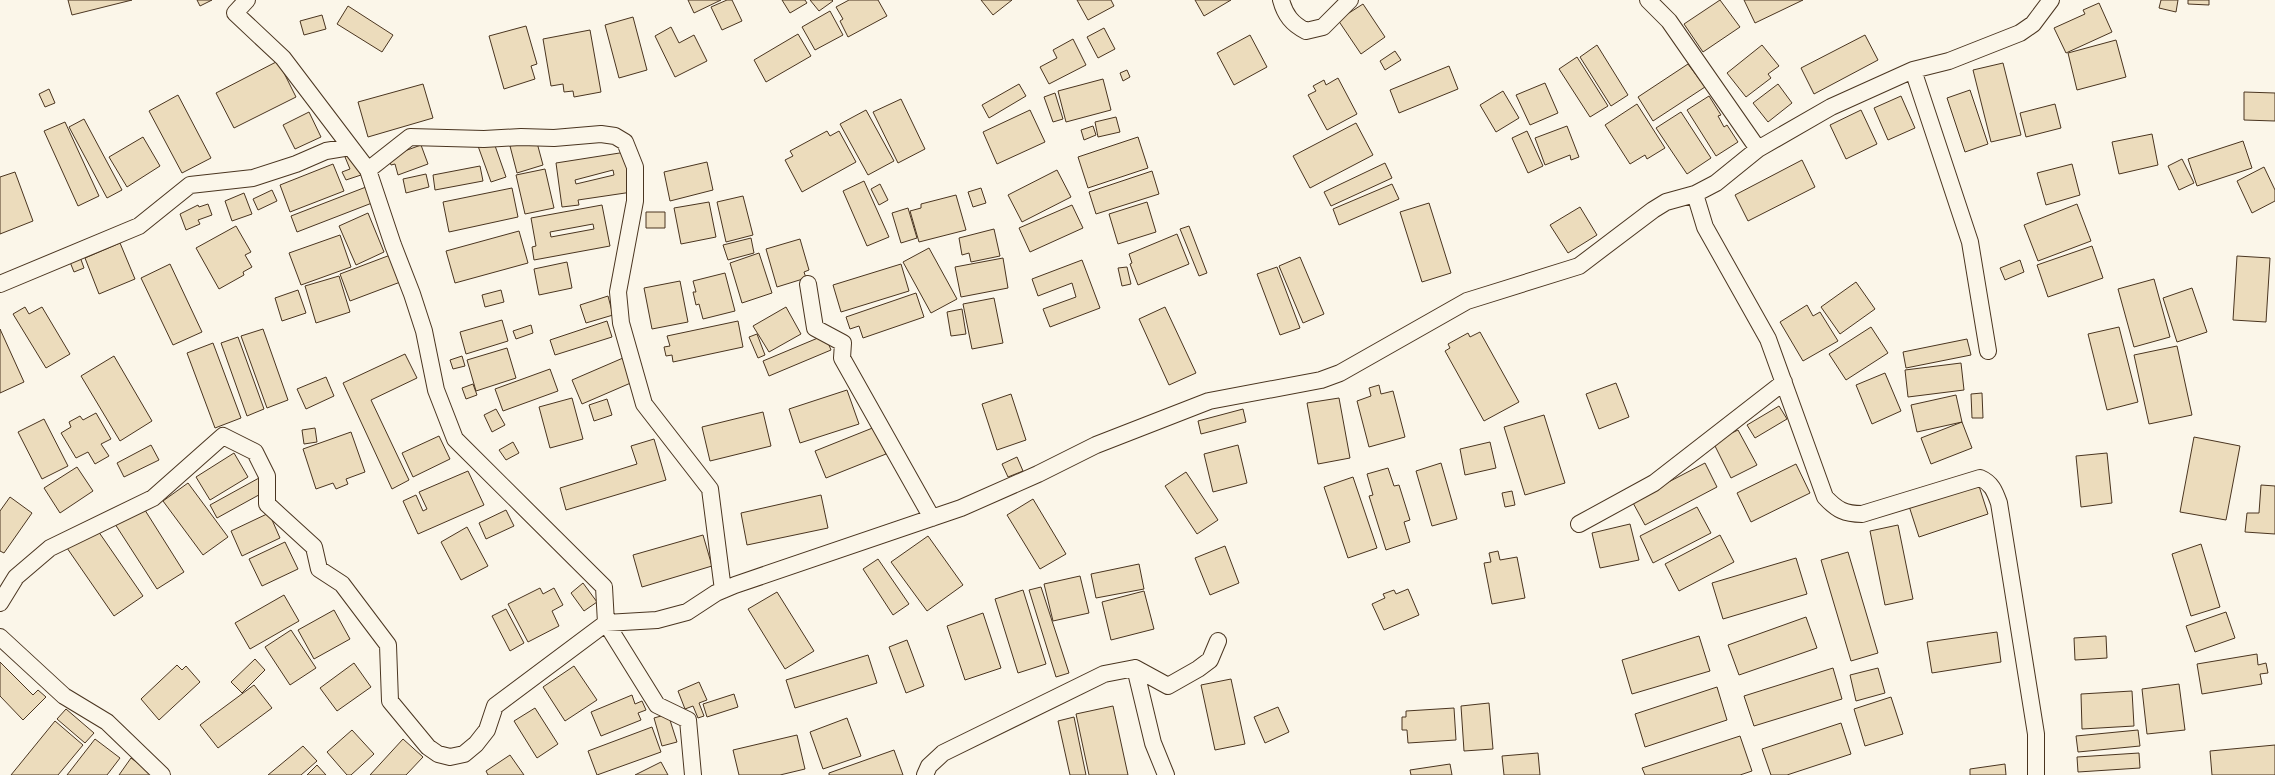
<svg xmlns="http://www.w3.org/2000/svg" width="2275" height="775" font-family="Barlow,sans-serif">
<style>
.building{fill:#ecdcbc;stroke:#4a3520;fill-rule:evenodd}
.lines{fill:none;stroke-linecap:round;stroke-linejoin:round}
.street-casing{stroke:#4a3520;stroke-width:18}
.street{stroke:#fbf6e9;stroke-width:16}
</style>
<rect width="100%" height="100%" fill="#fbf6e9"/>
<path class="building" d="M68,0H132L72,15Z
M197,0H212L200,6Z
M688,0H721L694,13Z
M727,0H732L742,21L722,30L711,7Z
M782,0H805L807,3L790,13Z
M810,0H832L833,1L819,11Z
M849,0H878L887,16L848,37L840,21L843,19L836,7Z
M981,0H1012L993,15Z
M1077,0H1111L1114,6L1088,20Z
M1195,0H1231L1204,16Z
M1720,0L1740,27L1703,52L1684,24Z
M1744,0H1803L1755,23Z
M2161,0H2178L2176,12L2159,8Z
M2188,0H2209V5L2188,4Z
M2099,3L2112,32L2066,53L2054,28L2085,14L2083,10Z
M1363,4L1385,37L1361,54L1338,20Z
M348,6L393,35L382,52L337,24Z
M830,11L843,35L815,50L802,27Z
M322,15L326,29L304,35L300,21Z
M633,17L647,70L619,78L605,25Z
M526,26L537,64L531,66L535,79L504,89L489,36Z
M671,27L679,43L694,35L707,61L675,77L655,36Z
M1104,28L1115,49L1098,58L1087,37Z
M590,30L601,92L574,97L573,91L564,92L563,84L551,86L543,39Z
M798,34L811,56L766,82L754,60Z
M1250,35L1267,67L1234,85L1217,53Z
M1865,35L1878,60L1814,94L1801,68Z
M1073,39L1086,65L1049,84L1040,67L1057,58L1053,50Z
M2116,40L2126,77L2077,90L2068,53Z
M1597,45L1628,95L1611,106L1580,57Z
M1762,45L1779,66L1768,74L1771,78L1746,97L1727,73Z
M1395,51L1401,60L1385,70L1380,61Z
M1577,57L1608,106L1590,117L1559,69Z
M278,61L296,97L234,128L216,93Z
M2003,63L2021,135L1991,142L1973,70Z
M1688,64L1705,87L1653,121L1638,97Z
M1449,66L1458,89L1399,113L1390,90Z
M1127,70L1130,77L1123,81L1120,73Z
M1338,78L1357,114L1327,130L1308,95L1316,91L1313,86L1324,80L1326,85Z
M1103,79L1111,110L1066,122L1058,91Z
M1545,83L1558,113L1530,125L1516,95Z
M423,84L433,118L368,137L358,102Z
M1019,84L1026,96L989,118L982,105Z
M1778,84L1792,103L1768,122L1753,103Z
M49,89L55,103L45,107L39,94Z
M1970,90L1988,144L1965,152L1947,98Z
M1503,91L1519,118L1496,132L1480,105Z
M2244,92L2275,93V121L2244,120Z
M1055,93L1063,119L1053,122L1044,97Z
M178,95L211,158L182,173L149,111Z
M1709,96L1721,115L1718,116L1724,127L1727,125L1738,142L1716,156L1687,110Z
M1901,96L1915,128L1888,140L1874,108Z
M901,99L925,149L898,163L873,112Z
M1637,104L1665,148L1647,159L1645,155L1630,164L1605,125Z
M2055,104L2061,128L2026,137L2020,113Z
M866,110L894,161L868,175L840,124Z
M1030,110L1045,142L997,164L983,132Z
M1861,110L1877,144L1846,159L1830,125Z
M309,112L321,137L295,149L283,125Z
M1681,112L1711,158L1687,174L1656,128Z
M1116,117L1120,132L1098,137L1095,122Z
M84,119L122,190L107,198L69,127Z
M65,122L99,196L78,206L44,131Z
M1356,123L1373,155L1310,188L1293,156Z
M1093,126L1096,135L1084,140L1081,130Z
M1567,126L1579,157L1571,160L1570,155L1545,165L1535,138Z
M827,131L830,136L839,131L856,162L802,192L785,160L793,156L790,151Z
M1527,131L1543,166L1528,173L1512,138Z
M2152,134L2158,165L2119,174L2112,142Z
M143,137L160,166L127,187L109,157Z
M1138,137L1148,168L1088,188L1078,157Z
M536,139L543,165L517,173L510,146Z
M493,140L506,177L491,182L478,146Z
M2243,141L2252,168L2197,186L2188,159Z
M421,145L428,164L398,175L395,164L391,165L388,157Z
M626,152L632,192L578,200L579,205L562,207L556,163ZM613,170L614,175L576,184L575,180Z
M353,154L361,175L346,180L342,172L350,169L345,157Z
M2182,159L2194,183L2179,190L2168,166Z
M1802,160L1815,187L1748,221L1735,195Z
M707,162L713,190L670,201L664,172Z
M1385,163L1392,178L1331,206L1324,192Z
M333,164L344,191L290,212L280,185Z
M2072,164L2080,195L2046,205L2037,173Z
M480,166L483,181L435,190L433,175Z
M2264,167L2275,190V201L2252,213L2237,181Z
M545,169L554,208L525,214L516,175Z
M1057,170L1071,197L1022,222L1008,195Z
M1152,171L1159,194L1096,214L1089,192Z
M15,172L33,221L0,234V177Z
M426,174L429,187L406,193L403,179Z
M864,181L889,237L867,246L843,191Z
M880,184L888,200L879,205L871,189Z
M1392,184L1399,199L1339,225L1333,209Z
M366,187L372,203L297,232L291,216Z
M512,188L518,217L449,232L443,202Z
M981,188L986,203L973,207L968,192Z
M272,190L277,201L258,210L253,199Z
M244,193L252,214L232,221L225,201Z
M956,195L966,230L919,242L910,211L921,208V204Z
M743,196L753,235L726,242L717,202Z
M709,202L716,237L681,244L674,208Z
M1147,202L1156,232L1118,244L1109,214Z
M1429,203L1451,273L1422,282L1400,212Z
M208,204L212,215L198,220L200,224L186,230L180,214L198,205L199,207Z
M2077,204L2091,241L2038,261L2024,225Z
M602,205L610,246L534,260L532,247L536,246L531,218ZM593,224L594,229L551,237L550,232Z
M1072,205L1083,228L1030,252L1019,228Z
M1580,207L1597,235L1568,253L1550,225Z
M908,208L917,238L901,243L892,213Z
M646,212H665V228H646Z
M368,213L384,252L356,265L339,226Z
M236,226L251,252L245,255L252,267L243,272L244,275L219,289L196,248Z
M1189,226L1207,273L1199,276L1180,229Z
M994,229L1000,256L971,262L969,253L962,255L959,238Z
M519,231L528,263L455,283L446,251Z
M1177,234L1189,264L1138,285L1130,264L1132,263L1129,254Z
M340,235L351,267L301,285L289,253Z
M751,238L754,253L728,260L723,245Z
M800,239L809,270L804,272L806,278L777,287L766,249Z
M120,243L135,279L99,294L85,258Z
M2092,246L2103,278L2048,297L2037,265Z
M929,248L957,299L931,313L903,262Z
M759,253L772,293L742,303L730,263Z
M79,254L84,268L74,272L68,257Z
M393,254L403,281L350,301L340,274Z
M2237,256L2270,258L2266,322L2233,320Z
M1300,257L1324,314L1303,323L1279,266Z
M1003,258L1008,288L961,297L955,267Z
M1082,260L1100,308L1050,327L1043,309L1076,297L1072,283L1038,296L1032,279Z
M2020,260L2024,272L2005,280L2000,268Z
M567,262L572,288L539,295L534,269Z
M170,264L202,332L173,345L141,278Z
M901,264L909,291L841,312L833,285Z
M1127,267L1131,284L1122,286L1118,268Z
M1277,267L1300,328L1280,335L1257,274Z
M725,273L735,311L703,319L699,304L696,305L693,292H696L693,281Z
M339,276L350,312L316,323L305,286Z
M2154,279L2170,337L2134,347L2118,289Z
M680,281L688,322L652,329L644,288Z
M1856,282L1875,309L1840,334L1821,307Z
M2192,288L2207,332L2177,342L2163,298Z
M298,290L306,313L282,321L275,298Z
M501,290L504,302L485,307L482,295Z
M916,293L924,317L863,338L859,326L850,329L846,317Z
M608,296L613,315L586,323L580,305Z
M994,298L1003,343L972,349L963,304Z
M1807,305L1813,316L1820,312L1838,341L1803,361L1780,322Z
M25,307L29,314L42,307L70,354L46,368L13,314Z
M786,307L801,334L769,352L753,326Z
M1165,307L1196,373L1169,385L1139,319Z
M962,309L966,334L951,336L947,312Z
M502,320L508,341L466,354L460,332Z
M607,321L612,337L555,355L550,340Z
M738,321L743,347L673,362L672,355L666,356L664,347L670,346L667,336Z
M531,325L533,333L516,339L513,331Z
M1871,327L1888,353L1846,380L1829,354Z
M2119,327L2138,402L2107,410L2088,334Z
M0,329L24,382L0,393Z
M263,329L288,400L267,408L241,336Z
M1480,332L1519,402L1484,421L1445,351L1450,348L1448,344L1468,333L1470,337Z
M757,334L765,355L758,358L749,337Z
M825,335L831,350L769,376L763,361Z
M238,337L264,409L247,416L221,343Z
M1967,339L1971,355L1906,368L1903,352Z
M213,343L241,418L215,428L187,353Z
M2177,346L2192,415L2149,424L2134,355Z
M507,348L516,378L476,391L467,360Z
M405,354L417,378L371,400L409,480L392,489L343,383Z
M114,356L152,421L120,441L81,376Z
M462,356L465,366L453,369L450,360Z
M623,358L633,382L582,404L572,380Z
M1961,363L1964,390L1908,397L1905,370Z
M550,369L558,391L503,411L495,389Z
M1885,373L1901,411L1872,424L1856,385Z
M326,377L334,396L306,409L297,389Z
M1616,383L1629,417L1599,429L1586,394Z
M473,384L477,395L466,399L462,388Z
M1379,385L1381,394L1393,391L1405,437L1369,447L1357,401L1371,396L1369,388Z
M847,390L859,424L800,443L789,409Z
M1982,393L1983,418H1972L1971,394Z
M1011,394L1026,440L997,450L982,404Z
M1956,395L1962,422L1917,432L1911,405Z
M572,398L583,439L550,448L539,407Z
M1339,398L1350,458L1318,464L1307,403Z
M607,399L612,415L594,421L589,405Z
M1779,406L1787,419L1755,438L1747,425Z
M496,409L505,425L492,432L484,415Z
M1243,409L1246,422L1201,434L1198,421Z
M763,412L771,446L710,461L702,427Z
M96,413L111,439L101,444L109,456L95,464L88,452L76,458L61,433L71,427L69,422L80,416L83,420Z
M1544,415L1565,483L1525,495L1504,427Z
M44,419L68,466L42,479L18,432Z
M1962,422L1972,448L1931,464L1921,438Z
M875,427L886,454L826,478L815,451Z
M315,428L317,442L304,444L302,430Z
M1738,430L1757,465L1731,478L1713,442Z
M351,432L365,472L346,479L348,484L336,489L333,483L316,489L303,449Z
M439,436L450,459L413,477L402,453Z
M2194,437L2240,446L2226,520L2180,512Z
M654,439L666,480L566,510L560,488L637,464L631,446Z
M513,442L519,453L506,460L499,450Z
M1490,442L1496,468L1465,475L1460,449Z
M151,445L159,460L124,477L117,463Z
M1238,445L1247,483L1213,492L1204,454Z
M234,453L248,477L210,500L196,477Z
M2107,453L2112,503L2081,507L2076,456Z
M1017,457L1023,471L1008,477L1002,464Z
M1441,463L1457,519L1432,526L1416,471Z
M1705,463L1717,487L1645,525L1632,501Z
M1796,464L1810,493L1751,522L1737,493Z
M77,467L93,491L60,513L44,488Z
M1388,468L1394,486L1399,485L1410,520L1404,522L1410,542L1386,550L1369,496L1373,495L1367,474Z
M468,471L484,505L418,534L403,501L416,495L423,511L427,509L419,492Z
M1186,472L1218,520L1197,534L1165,486Z
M1353,477L1377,548L1348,558L1324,487Z
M259,478L266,491L217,518L210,505Z
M188,483L228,537L203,555L163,501Z
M1978,483L1988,514L1919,537L1909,506Z
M2261,485L2275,486V534L2245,532L2247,513H2259Z
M1512,491L1515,505L1505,507L1502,493Z
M821,495L828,528L747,545L741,513Z
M10,497L32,513L4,553L0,551V511Z
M1033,499L1066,554L1040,569L1007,515Z
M143,507L184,572L157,589L115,524Z
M1697,507L1711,533L1653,563L1640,536Z
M506,510L514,526L486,539L479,523Z
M269,513L280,538L242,556L231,531Z
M1630,524L1639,560L1600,568L1592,533Z
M1898,525L1913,599L1885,605L1870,531Z
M467,527L488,566L461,580L441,542Z
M96,528L143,596L114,616L67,548Z
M703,535L712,566L642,587L633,555Z
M1720,535L1734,562L1679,591L1665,564Z
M928,536L963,585L927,611L891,562Z
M285,542L298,569L262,586L249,559Z
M2201,544L2220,607L2191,616L2172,554Z
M1225,546L1239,583L1210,595L1195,558Z
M1498,551L1500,560L1517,557L1525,598L1492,604L1484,563L1491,562L1489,553Z
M1848,552L1878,653L1851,661L1821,560Z
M1796,558L1807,594L1723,619L1712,583Z
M878,559L909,604L893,615L863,569Z
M1139,564L1144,589L1096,598L1091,574Z
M1080,576L1089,613L1053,621L1044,584Z
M583,583L597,602L584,611L571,593Z
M1041,587L1069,673L1056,677L1029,590Z
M540,588L543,594L554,588L563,605L552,611L559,626L528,642L508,604Z
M1408,589L1419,615L1384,630L1372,604L1385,598L1383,594L1394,590L1396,594Z
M1023,590L1046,664L1018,673L995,599Z
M1144,591L1154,629L1111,640L1102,602Z
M777,592L814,651L785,669L748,609Z
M284,595L299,621L250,649L235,623Z
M506,609L524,643L510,651L492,616Z
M334,610L350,639L314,659L298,630Z
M2226,612L2235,638L2195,652L2186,626Z
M983,613L1001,668L965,680L947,626Z
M1806,617L1817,648L1739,675L1728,645Z
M291,630L316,668L290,685L265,647Z
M1997,632L2001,662L1932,673L1927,642Z
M1699,636L1710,671L1632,694L1622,660Z
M2106,636L2107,658L2075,660L2074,638Z
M907,640L924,686L906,693L889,647Z
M2257,654L2258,665L2266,663L2268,673L2260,674L2262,684L2202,694L2197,664Z
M868,655L877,683L795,708L786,680Z
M255,659L265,670L242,693L231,682Z
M0,662L33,695L38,690L46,697L23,720L0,696Z
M354,663L371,687L337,711L320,688Z
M177,665L182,670L186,666L200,682L159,720L141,699Z
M574,666L597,700L565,721L543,687Z
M1833,668L1842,699L1754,726L1744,696Z
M1878,668L1885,693L1856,701L1850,675Z
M1231,679L1245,744L1215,750L1201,685Z
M699,682L707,700L699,703L704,716L698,718L693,706L685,709L678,691Z
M2179,684L2185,730L2147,734L2142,689Z
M254,685L272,708L218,748L200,725Z
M1717,687L1727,720L1645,747L1635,714Z
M2132,691L2134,726L2082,729L2081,694Z
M734,694L738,707L707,717L703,704Z
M632,695L635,704L642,701L646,710L638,713L641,720L601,736L591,712Z
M1891,697L1903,734L1865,746L1854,709Z
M1489,703L1493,749L1464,751L1461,706Z
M1113,706L1128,775H1089L1076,714Z
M1278,707L1289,732L1265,743L1254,717Z
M535,708L558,744L537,758L514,721Z
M1454,708L1456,740L1408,743L1407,730H1402V717H1406V711Z
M66,709L94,733L85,743L57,719Z
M668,714L677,742L662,746L654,718Z
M1074,717L1086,775H1070L1058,721Z
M847,718L861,756L823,769L810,732Z
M55,721L83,745L58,775H11Z
M1841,723L1851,754L1787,775H1771L1762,749Z
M652,727L661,752L597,775L588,751Z
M352,730L374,754L351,775H347L327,752Z
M2138,730L2140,746L2078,752L2076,736Z
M797,735L805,769L780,775H739L733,750Z
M1740,736L1752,771L1740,775H1645L1642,768Z
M95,739L120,758L107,775H67Z
M403,739L423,757L406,775H370Z
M2275,745V775H2212L2210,751Z
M303,746L317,761L301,775H268Z
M894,750L903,775H829V773Z
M1538,753L1540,775H1504L1502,756Z
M2139,753L2140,768L2078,772L2077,757Z
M510,755L524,775H488L486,771Z
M131,758L154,775H119Z
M661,762L668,775H635Z
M1450,764L1452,775H1411L1410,770Z
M2005,764L2006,775H1970V769Z
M317,765L326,775H307Z"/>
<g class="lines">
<defs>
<path id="street" d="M247,0L235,13L283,58L368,170L393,245L412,294L424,331L436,390L455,439L604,587L606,623L657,705L688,720L693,775
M1281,0C1285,15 1292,24 1306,31L1323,27L1350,0
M1648,0L1669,21L1758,149
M1913,70L1970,242L1988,351
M368,170L410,137L484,139L521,137L554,138L601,134L615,136L625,142L635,167V201L618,292L621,323L644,404L710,489L723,590
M1695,194L1705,227L1768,339L1825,497C1837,510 1845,514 1862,514L1980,478C1992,483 1995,492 1999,503L2036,734V775
M0,284L139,226L190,185L253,178L296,164L326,151L350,147
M808,284L815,328L843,343L842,358L932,518
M1579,524L1654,483L1784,382
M0,603L16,577L50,548L153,498L223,436L255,452L267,476V504L314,547L319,569L342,584L388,645L390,701L428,747L438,754L450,757L464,754L476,744L487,730L495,706L606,623L657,620L687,612L716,593L735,585L961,508L1038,474L1096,445L1209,401L1321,380L1340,373L1467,301L1579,266L1653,210L1666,202L1695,194L1716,183L1758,149L1831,107L1913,70L1949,61L2020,33L2033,24L2051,0
M0,637L64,696L107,722L162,775
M1135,668L1153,743L1166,775
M925,775L929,766L943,753L1104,674L1135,668L1168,686L1198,669L1210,660L1218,641"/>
</defs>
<use href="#street" class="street-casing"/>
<use href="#street" class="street"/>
</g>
</svg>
